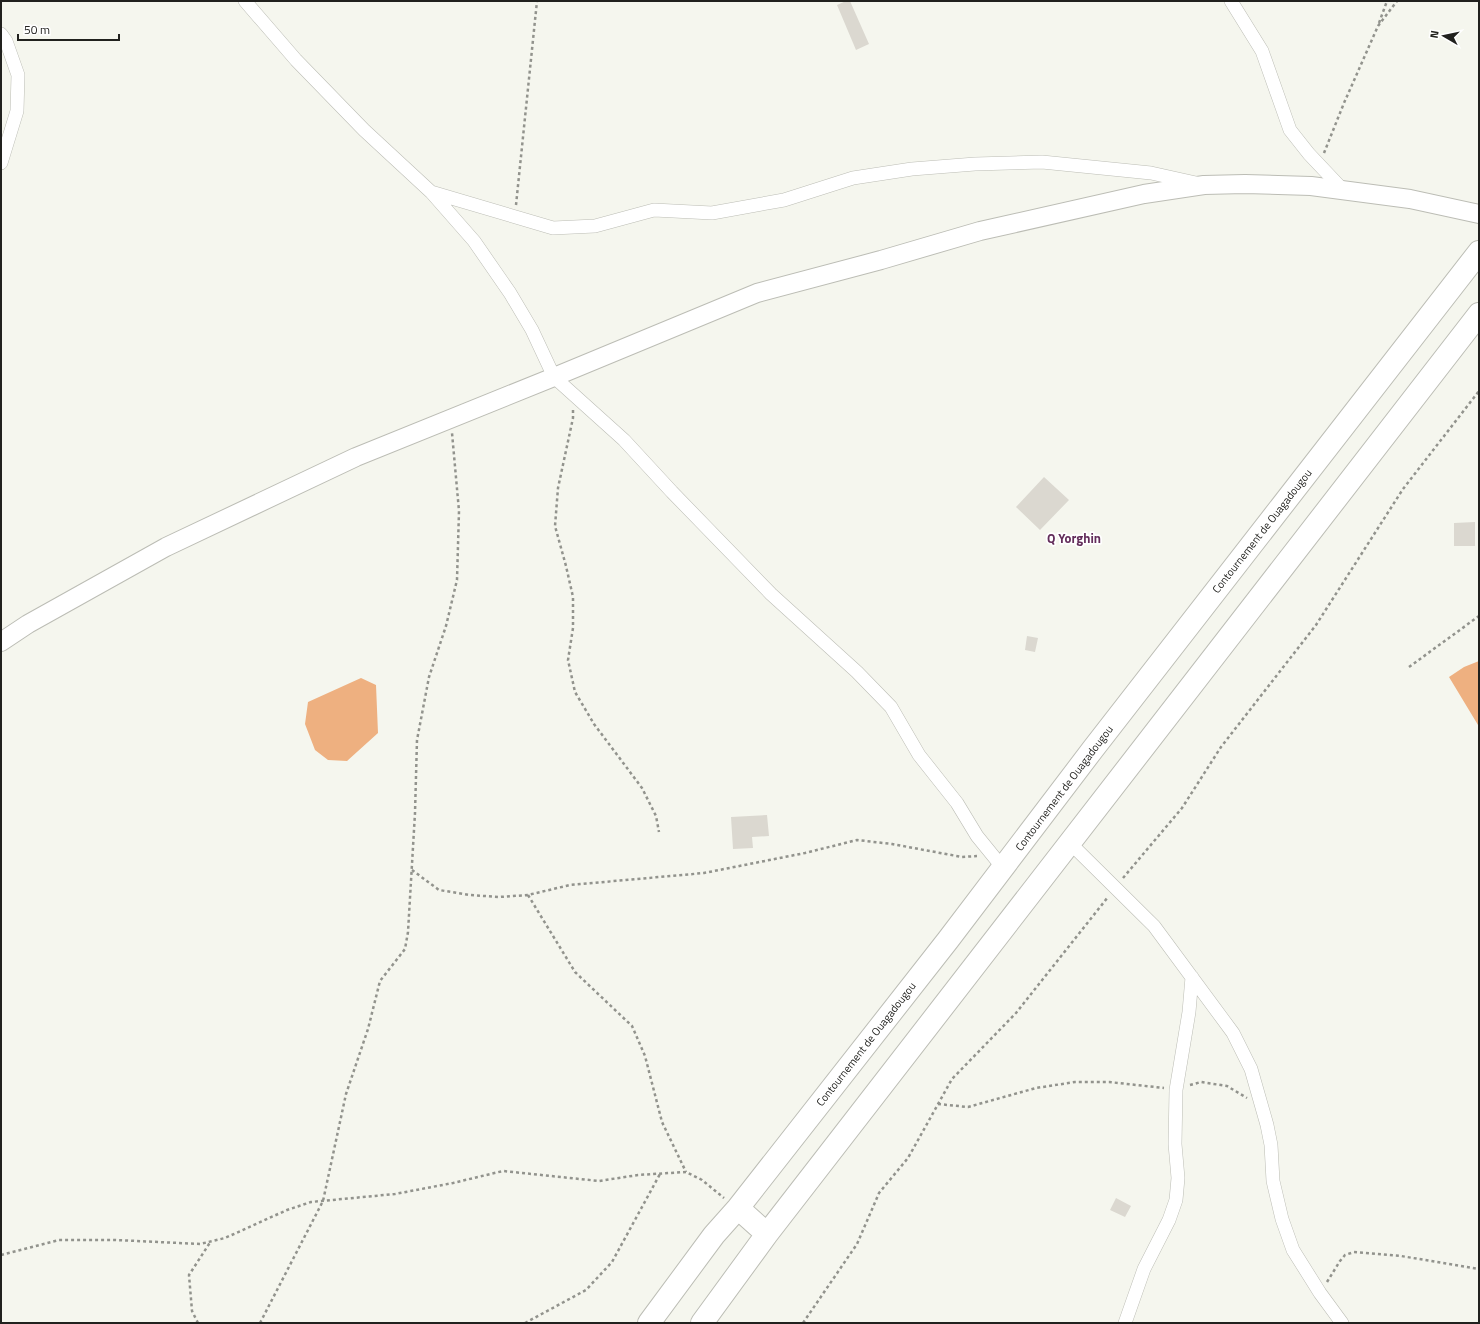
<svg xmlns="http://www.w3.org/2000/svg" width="1480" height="1324" font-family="'Titillium Web',sans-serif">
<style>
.forest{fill:#eeb080}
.building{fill:#dbd8d0}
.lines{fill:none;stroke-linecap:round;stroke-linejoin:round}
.minor-casing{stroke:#bcbdb5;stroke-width:14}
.secondary-casing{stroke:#bcbdb5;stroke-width:20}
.trunk-casing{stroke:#bcbdb5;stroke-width:24}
.path{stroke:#92938d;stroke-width:2.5;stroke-dasharray:3 3;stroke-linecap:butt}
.minor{stroke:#fff;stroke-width:13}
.secondary{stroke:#fff;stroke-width:18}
.trunk{stroke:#fff;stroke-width:22}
.labels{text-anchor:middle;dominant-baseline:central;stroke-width:3.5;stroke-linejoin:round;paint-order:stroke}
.street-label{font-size:11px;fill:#21211e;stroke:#fff}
.quarter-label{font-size:13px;font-weight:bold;fill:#632d5b;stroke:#fff}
</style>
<rect width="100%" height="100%" fill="#f5f6ee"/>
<path class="forest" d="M1479,661V725H1478L1449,677L1464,667Z
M361,678L376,685L378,733L347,761L328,760L315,750L305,724L308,702Z"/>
<path class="building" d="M846,1H850L869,44L856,50L837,5Z
M1044,477L1069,500L1040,530L1016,507Z
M1475,522V546H1454V523Z
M1027,636L1038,638L1035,652L1025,650Z
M767,815L769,836L752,837L753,848L733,849L731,817Z
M1116,1198L1131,1206L1125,1217L1110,1210Z"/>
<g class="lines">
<defs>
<path id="minor" d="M245,1L296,60L364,130L431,192L474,241L510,293L532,330L554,377L624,440L672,492L771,594L857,672L891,707L919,755L957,803L977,836L1003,868
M1231,1L1262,51L1290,130L1309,154L1343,190
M1,34L6,41L18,75L17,111L1,163
M431,192L553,228L595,226L654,210L712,213L784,200L853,178L912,169L975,164L1042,162L1151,173L1196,183
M1070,843L1154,926L1233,1033L1251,1069L1267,1125L1271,1145L1273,1181L1282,1219L1293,1250L1320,1293L1342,1323
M1125,1323L1144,1269L1169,1220L1176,1200L1178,1178L1175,1144L1176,1090L1189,1012L1192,977"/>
<path id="secondary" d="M1,642L28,624L166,547L356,457L554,377L757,293L881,260L980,231L1144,194L1204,185L1245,184L1311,186L1410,199L1479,214"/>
<path id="trunk" d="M738,1208L767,1234
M649,1323L714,1235L738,1208L948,940L1093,749L1479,252
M702,1323L767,1234L1479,314"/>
</defs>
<use href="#minor" class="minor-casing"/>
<use href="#secondary" class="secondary-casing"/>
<use href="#trunk" class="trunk-casing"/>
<path class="path" d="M1379,23L1387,1
M1324,153L1344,103L1378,26L1397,1
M516,205L537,1
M573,410V418L558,488L555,526L566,566L573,597V628L568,660L575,692L594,724L642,788L656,816L659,832
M1409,667L1479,616
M412,870L439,890L470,895L499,897L528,895L570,885L704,873L805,853L857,840L892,844L962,857L977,856
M1123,878L1182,808L1221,747L1316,625L1403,489L1479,391
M528,895L575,972L632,1026L645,1056L662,1122L686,1172
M1190,1085L1201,1082L1227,1086L1247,1098
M938,1104L968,1107L1036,1088L1075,1082H1109L1164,1088
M1,1255L59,1240H116L200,1244L225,1238L287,1210L311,1202L395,1194L453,1183L503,1171L599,1181L638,1175L686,1172L702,1180L724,1198
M1327,1282L1340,1261L1345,1255L1354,1252L1401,1256L1479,1269
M198,1323L192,1311L189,1275L211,1241
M260,1323L323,1201L346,1094L368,1029L380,981L405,949L408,932L415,813L417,740L429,677L446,626L457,580L459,511L452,433
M525,1323L586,1290L612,1262L660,1174
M803,1323L857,1244L879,1193L908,1158L952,1079L1016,1013L1108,897"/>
<use href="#minor" class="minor"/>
<use href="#secondary" class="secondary"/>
<use href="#trunk" class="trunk"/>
</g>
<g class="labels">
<g class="street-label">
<text transform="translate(1262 531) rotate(-52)">Contournement de Ouagadougou</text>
<text transform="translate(1064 788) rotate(-53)">Contournement de Ouagadougou</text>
<text transform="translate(866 1044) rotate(-52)">Contournement de Ouagadougou</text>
</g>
<g class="quarter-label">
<text x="1074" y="538">Q Yorghin</text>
</g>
</g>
<rect width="1480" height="1324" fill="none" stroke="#21211e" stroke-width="4"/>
<g transform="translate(1444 36) rotate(279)" stroke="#ffffff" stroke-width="3" paint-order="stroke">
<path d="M0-3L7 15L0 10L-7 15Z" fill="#21211e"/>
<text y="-6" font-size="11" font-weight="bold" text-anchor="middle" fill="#21211e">N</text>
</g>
<path d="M18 34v6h101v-6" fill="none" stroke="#21211e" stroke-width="2"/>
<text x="24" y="34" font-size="12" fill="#21211e" stroke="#ffffff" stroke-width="3" paint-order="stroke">50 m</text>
</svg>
